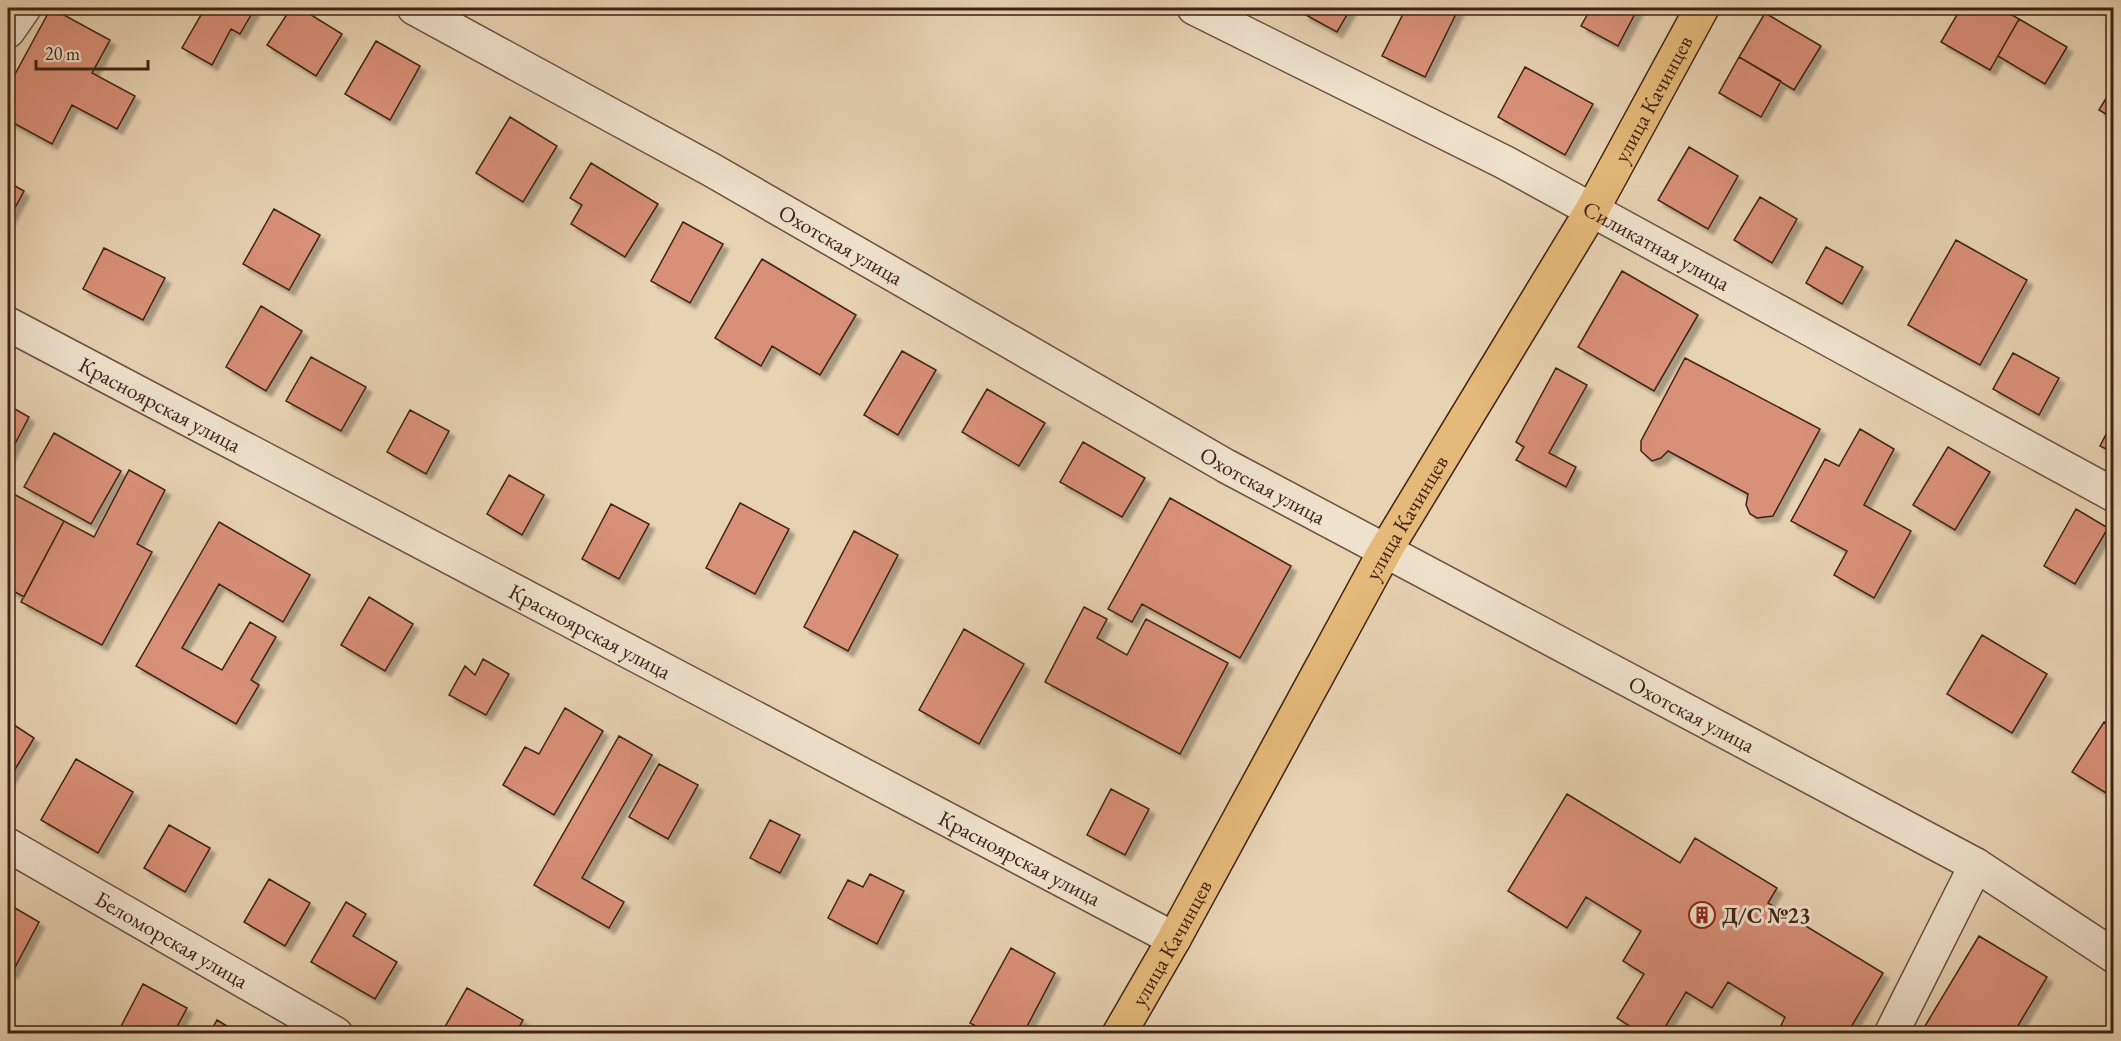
<svg xmlns="http://www.w3.org/2000/svg" width="2121" height="1041" font-family="'EB Garamond',serif">
<style>
.building{fill:#d99078;stroke:#402213;stroke-width:1.5;filter:url(#shadow)}
.lines{fill:none;stroke-linecap:round;stroke-linejoin:round}
.minor-casing{stroke:#6a4e3b;stroke-width:36}
.major-casing{stroke:#402213;stroke-width:36}
.minor{stroke:#efe2cd;stroke-width:33}
.major{stroke:#e4b979;stroke-width:33}
.labels{text-anchor:middle;dominant-baseline:central;stroke-width:6;stroke-linejoin:round;paint-order:stroke}
.street-label{font-size:22px;fill:#402213;stroke:#efe2cd}
.poi-label{font-size:22px;font-weight:bold;fill:#402213;stroke:#efe2cd;text-anchor:start}
</style>
<defs>
<filter id="shadow"><feDropShadow dx="5.5" dy="5.5" stdDeviation="1.5" flood-color="#0004"/></filter>
</defs>
<rect width="100%" height="100%" fill="#e7d2b2"/>
<filter id="stains"><feTurbulence type="fractalNoise" baseFrequency=".00333" numOctaves="4"/><feColorMatrix values="0 0 0 0 .2 0 0 0 0 .09 0 0 0 0 .02 0 0 0 .5 -.17"/></filter>
<radialGradient id="worn" r=".72"><stop offset=".6" stop-color="#630" stop-opacity="0"/><stop offset="1" stop-color="#630" stop-opacity=".3"/></radialGradient>
<path class="building" d="M51,8L110,40L92,73L135,96L117,129L72,105L52,144L8,120V87Z
M205,8H255L240,34L231,29L212,65L182,48Z
M291,8H300L342,34L316,76L267,45Z
M1307,8H1351L1337,32L1304,14Z
M1406,8H1453L1458,10L1425,77L1382,56Z
M1591,8H1638L1618,46L1581,26Z
M1961,8H2000L2019,19L1990,70L1941,42Z
M1765,13L1821,46L1794,90L1739,57Z
M2019,19L2067,47L2045,84L1998,56Z
M376,41L420,66L390,120L345,94Z
M1739,57L1781,81L1761,117L1719,93Z
M1525,67L1593,104L1565,155L1498,117Z
M2114,85V119L2099,110Z
M510,117L557,146L523,202L476,173Z
M1689,147L1738,176L1708,229L1658,200Z
M591,163L658,204L625,257L571,224L582,205L570,198Z
M8,182L24,191L8,221Z
M1760,197L1797,219L1772,263L1734,240Z
M274,209L320,235L289,290L243,264Z
M683,222L723,244L690,303L651,281Z
M1956,240L2027,280L1980,365L1908,325Z
M1826,247L1863,267L1842,304L1806,283Z
M104,248L165,278L143,320L83,289Z
M762,259L856,315L820,375L772,346L761,366L715,338Z
M1622,271L1698,315L1654,391L1578,347Z
M261,306L302,331L266,391L226,367Z
M902,351L936,370L898,435L864,415Z
M2013,353L2059,378L2039,415L1993,389Z
M311,357L366,387L341,431L286,401Z
M1685,358L1820,429L1773,516L1757,518L1750,514L1746,505L1748,494L1668,451L1661,458L1652,461L1641,451V441Z
M1556,368L1587,385L1549,453L1576,467L1566,487L1516,460L1524,447L1516,442Z
M987,389L1045,423L1019,466L962,432Z
M8,405L29,417L8,457Z
M410,410L449,431L426,474L387,452Z
M2114,419V453L2100,446Z
M1860,429L1894,449L1864,505L1911,531L1874,598L1834,575L1847,551L1791,521L1825,459L1839,466Z
M54,433L121,471L91,524L24,487Z
M1083,442L1145,478L1122,517L1060,482Z
M1948,447L1990,472L1955,530L1913,505Z
M129,470L165,490L137,544L152,552L102,645L21,602L64,521L94,537Z
M509,475L544,495L522,535L487,514Z
M8,491L64,521L24,597L8,588Z
M1170,498L1291,566L1240,658L1142,604L1132,622L1108,609Z
M740,503L789,529L755,594L706,568Z
M611,504L649,524L619,579L582,559Z
M2076,509L2108,528L2075,584L2044,566Z
M219,522L310,575L283,622L219,584L182,648L222,670L250,622L276,637L251,680L259,685L236,724L136,666Z
M854,531L898,555L848,651L804,627Z
M369,597L413,624L385,671L341,645Z
M1084,607L1107,619L1097,638L1127,655L1146,619L1228,663L1180,754L1045,682Z
M964,629L1024,664L979,744L919,710Z
M1982,635L2047,674L2012,733L1947,694Z
M483,659L509,674L486,715L449,695L465,666L475,675Z
M565,708L603,731L554,815L503,785L525,747L539,754Z
M8,721L34,738L8,781Z
M2104,722L2114,728V798L2072,772Z
M619,736L652,755L582,878L624,902L609,928L534,885Z
M76,759L133,792L98,853L41,820Z
M659,764L698,785L668,839L629,817Z
M1111,789L1149,809L1125,855L1087,835Z
M1567,794L1680,863L1695,838L1777,888L1768,903L1883,973L1847,1034H1777L1785,1017L1728,982L1712,1008L1686,992L1661,1034H1642L1617,1018L1644,974L1623,961L1641,931L1586,897L1567,928L1508,891Z
M770,820L800,835L780,873L750,858Z
M169,825L210,848L185,892L144,868Z
M870,874L904,891L877,944L828,918L848,880L863,887Z
M269,879L310,903L285,946L244,922Z
M346,902L366,914L353,936L397,962L375,999L311,962Z
M8,904L39,922L12,973L8,970Z
M1979,936L2047,977L2013,1034H1926L1922,1031Z
M1011,948L1055,973L1023,1034H990L970,1023Z
M143,984L187,1008L173,1034H117Z
M467,988L523,1020L515,1034L442,1032Z
M2111,1018L2114,1020V1034H2101Z
M217,1020L240,1034H209Z"/>
<g class="lines">
<defs>
<g id="minor">
<path id="s1" d="M414,8L710,169L1226,466L1976,865L2114,956"/>
<path id="s2" d="M1194,8L1504,162L2114,495"/>
<path d="M8,31L24,8"/>
<path id="s3" d="M8,324L1174,939"/>
<path id="s4" d="M8,845L336,1034"/>
<path d="M1891,1034L1976,865"/>
</g>
<g id="major">
<path id="s5" d="M1119,1034L1174,939L1385,551L1592,210L1702,8"/>
</g>
</defs>
<use href="#minor" class="minor-casing"/>
<use href="#major" class="major-casing"/>
<use href="#minor" class="minor"/>
<use href="#major" class="major"/>
</g>
<defs>
<symbol id="building-ring" viewBox="-11 -11 22 22"><circle r="9.5" fill="#efe2cd" stroke="#8f2418" stroke-width="1.5"/><path d="M-4-6H4V6H1V3H-1V6H-4ZM-2.5-4.3h1.7v1.8h-1.7ZM.8-4.3h1.7v1.8H.8ZM-2.5-1h1.7V.8h-1.7ZM.8-1h1.7V.8H.8Z" fill="#8f2418"/></symbol>
</defs>
<g fill-rule="evenodd">
<use href="#building-ring" x="1687" y="900" width="30" height="30"/>
</g>
<g class="labels">
<g class="street-label">
<text stroke="none"><textPath href="#s5" startOffset="1077">улица Качинцев</textPath></text>
<text stroke="none"><textPath href="#s1" startOffset="488">Охотская улица</textPath></text>
<text stroke="none"><textPath href="#s2" startOffset="520">Силикатная улица</textPath></text>
<text stroke="none"><textPath href="#s3" startOffset="172">Красноярская улица</textPath></text>
<text stroke="none"><textPath href="#s1" startOffset="974">Охотская улица</textPath></text>
<text stroke="none"><textPath href="#s5" startOffset="591">улица Качинцев</textPath></text>
<text stroke="none"><textPath href="#s3" startOffset="658">Красноярская улица</textPath></text>
<text stroke="none"><textPath href="#s1" startOffset="1460">Охотская улица</textPath></text>
<text stroke="none"><textPath href="#s3" startOffset="1144">Красноярская улица</textPath></text>
<text stroke="none"><textPath href="#s4" startOffset="189">Беломорская улица</textPath></text>
<text stroke="none"><textPath href="#s5" startOffset="105">улица Качинцев</textPath></text>
</g>
<g class="poi-label">
<text x="1722" y="915">Д/С №23</text>
</g>
</g>
<rect width="2121" height="1041" fill="none" stroke="#e7d2b2" stroke-width="30"/>
<rect x="9" y="9" width="2103" height="1023" fill="none" stroke="#402213" stroke-width="3"/>
<rect x="15" y="15" width="2091" height="1011" fill="none" stroke="#402213" stroke-width="1.5"/>
<path d="M36 60v9h112v-9" fill="none" stroke="#402213" stroke-width="3"/>
<text x="45" y="60" font-size="18" fill="#402213" stroke="#efe2cd" stroke-width="4.5" paint-order="stroke">20 m</text>
<rect width="100%" height="100%" filter="url(#stains)"/>
<rect width="100%" height="100%" fill="url(#worn)"/>
</svg>
